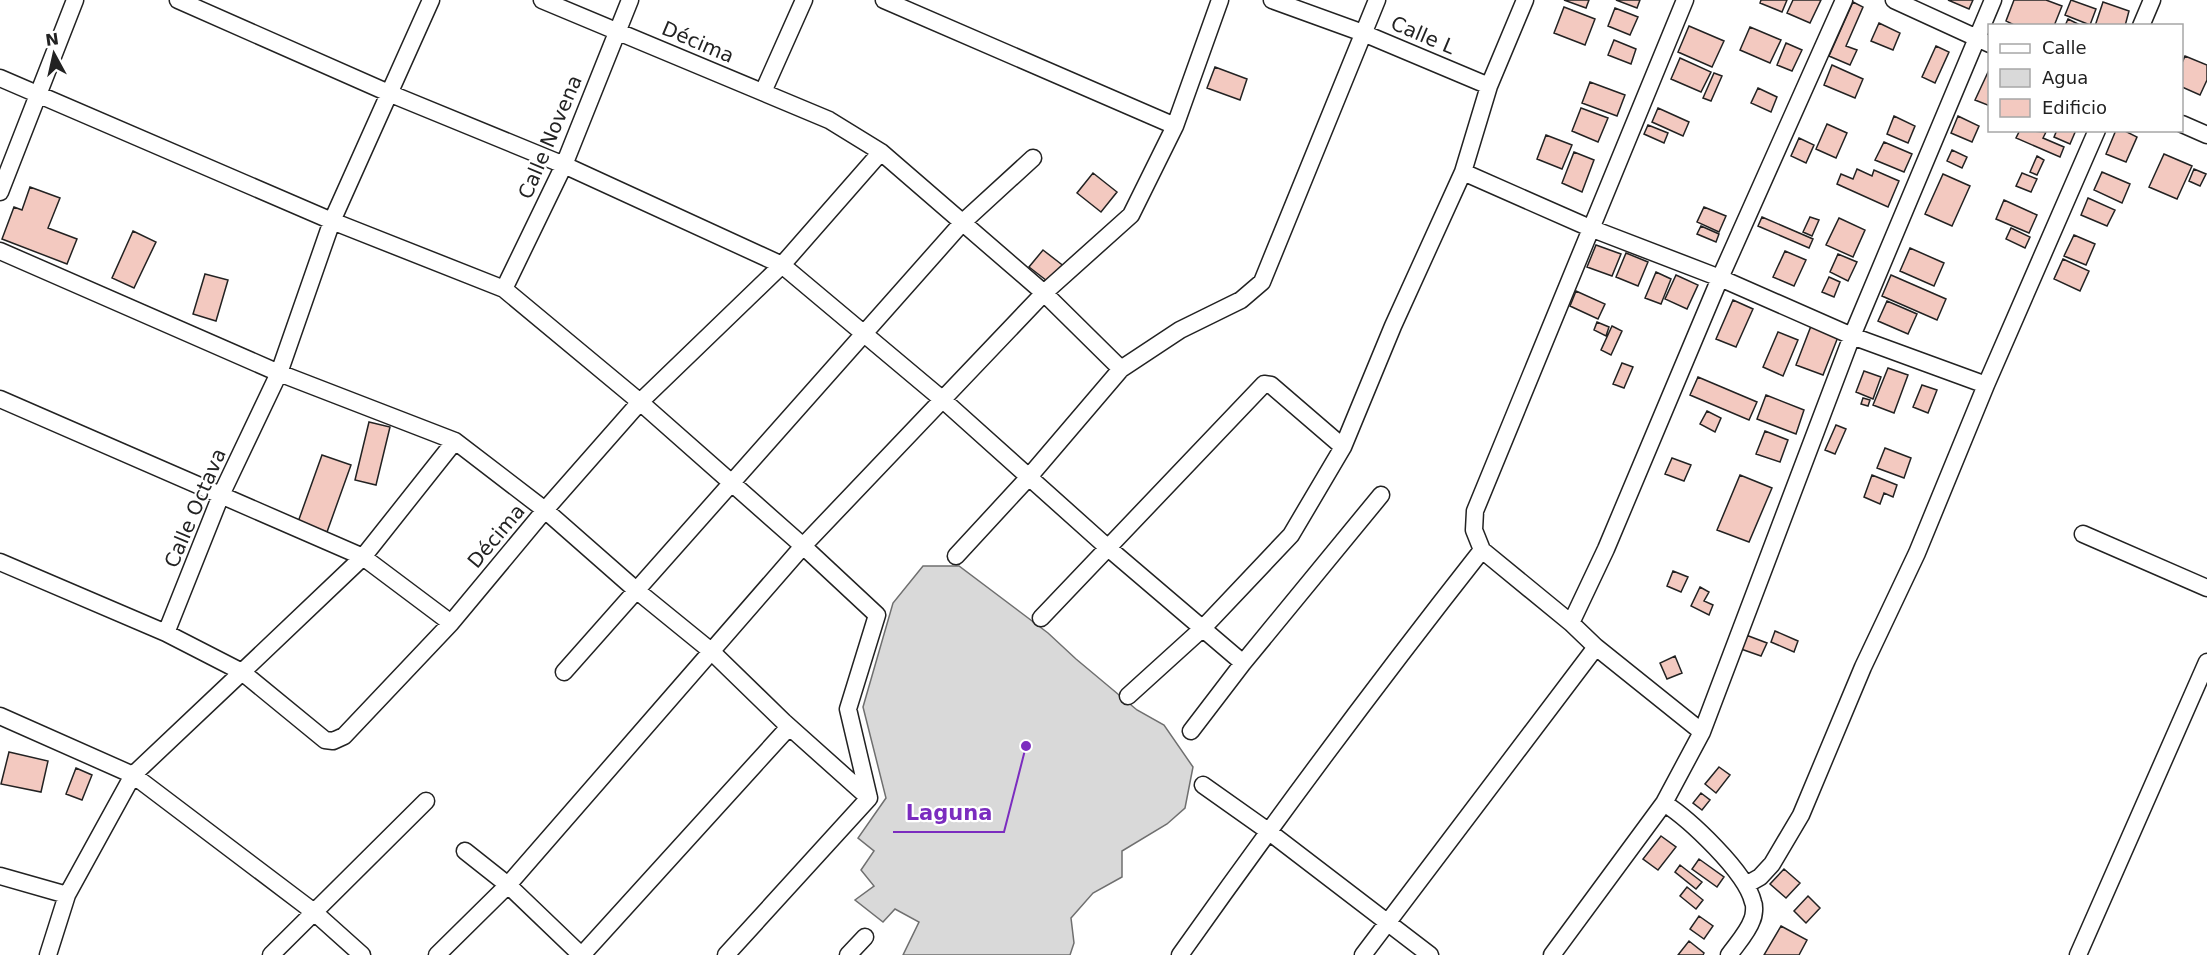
<svg xmlns="http://www.w3.org/2000/svg" width="2207" height="955" font-family="'DejaVu Sans',sans-serif">
<style>
.water{fill:#d9d9d9;stroke:#6f6f6f;stroke-width:1.5}
.building{fill:#f3c9c0;stroke:#222;stroke-width:1.5}
.lines{fill:none;stroke-linecap:round;stroke-linejoin:round}
.street-casing{stroke:#222;stroke-width:19}
.street{stroke:#fff;stroke-width:16}
.labels{text-anchor:middle;dominant-baseline:central;stroke-width:4.5;stroke-linejoin:round;paint-order:stroke}
.street-label{font-size:20px;fill:#222;stroke:#fff}
.leader{fill:none;stroke:#7b2cbf;stroke-width:2}
.callout-dot{fill:#7b2cbf;stroke:#fff;stroke-width:2}
.callout-label{font-size:21px;text-anchor:middle;font-weight:bold;fill:#7b2cbf;stroke:#fff;stroke-width:4.5;stroke-linejoin:round;paint-order:stroke}
</style>
<rect width="100%" height="100%" fill="#fff"/>
<path class="water" d="M923,566H959L1048,633L1076,659L1137,710L1164,725L1193,767L1185,808L1167,824L1122,851V877L1093,893L1071,918L1074,943L1070,955H903L919,922L895,909L883,922L855,900L874,886L861,870L874,851L858,838L886,798L863,707L893,603Z"/>
<path class="building" d="M1564,0H1589L1586,8Z
M1616,0H1640L1637,8Z
M1761,0H1787L1782,12L1760,3Z
M1793,0H1821L1810,23L1787,13Z
M1948,0H1973L1969,9Z
M2014,0H2046L2062,6L2054,26H2016L2006,21Z
M2071,0L2096,9L2090,25L2065,15Z
M1853,2L1863,7L1846,46L1857,50L1850,65L1829,56Z
M2103,2L2129,11L2125,26H2095Z
M1564,7L1595,19L1585,45L1554,33Z
M1615,8L1638,17L1630,35L1608,26Z
M2068,19L2082,26H2065Z
M1879,23L1900,33L1893,50L1871,41Z
M1689,26L1724,41L1712,67L1678,52Z
M1750,27L1781,40L1770,63L1740,50Z
M1614,40L1636,49L1631,64L1608,55Z
M1786,43L1802,50L1792,71L1777,65Z
M1936,46L1949,52L1935,83L1922,77Z
M2185,56L2207,65V80L2200,95L2182,87V63Z
M1680,58L1711,72L1701,92L1671,79Z
M1832,65L1863,79L1855,98L1824,85Z
M1215,67L1247,79L1240,100L1207,88Z
M1989,70H1990V106L1975,100Z
M1714,73L1722,76L1711,101L1703,98Z
M1590,82L1625,95L1617,116L1582,103Z
M1758,88L1777,97L1771,112L1751,103Z
M1581,108L1608,118L1598,142L1572,131Z
M1658,108L1689,122L1683,136L1652,122Z
M1894,116L1915,126L1908,143L1887,134Z
M1958,116L1979,126L1972,142L1951,133Z
M1827,124L1847,133L1836,158L1816,149Z
M1648,125L1668,133L1664,143L1644,134Z
M2020,130L2046,132L2043,138L2064,147L2060,157L2016,138Z
M2057,130H2076L2070,144L2054,137Z
M2116,130H2123L2137,137L2126,162L2106,154Z
M1546,135L1572,145L1562,169L1537,159Z
M1799,138L1814,145L1806,163L1791,156Z
M1884,142L1912,154L1904,172L1875,160Z
M1952,150L1967,157L1962,168L1947,161Z
M1574,152L1594,160L1582,192L1562,183Z
M2164,154L2192,166L2177,199L2149,187Z
M2037,156L2044,160L2037,175L2030,172Z
M1857,169L1872,176L1874,170L1899,181L1888,207L1837,184L1841,174L1853,179Z
M2194,169L2206,174L2200,186L2189,181Z
M2102,172L2130,184L2122,203L2094,190Z
M1093,173L1117,192L1101,212L1077,193Z
M2022,173L2037,179L2031,192L2016,186Z
M1943,174L1970,186L1952,226L1925,214Z
M30,187L60,198L48,228L77,239L67,264L2,239L14,207L22,210Z
M2088,198L2115,210L2107,226L2081,215Z
M2004,200L2037,215L2029,233L1996,219Z
M1704,207L1726,216L1719,232L1697,222Z
M1762,217L1813,239L1809,248L1758,226Z
M1810,217L1819,220L1812,236L1803,232Z
M1839,218L1865,230L1853,257L1826,245Z
M1701,226L1719,234L1716,242L1697,234Z
M2011,228L2030,237L2025,248L2006,239Z
M133,231L156,242L134,288L112,278Z
M2074,235L2095,244L2086,265L2064,256Z
M1596,245L1621,254L1612,276L1587,267Z
M1910,248L1944,263L1934,286L1900,271Z
M1043,250L1065,267L1051,284L1029,267Z
M1785,251L1806,260L1794,286L1773,277Z
M1626,253L1648,262L1638,286L1616,277Z
M1838,254L1857,262L1848,281L1830,272Z
M2063,259L2089,271L2080,291L2054,279Z
M1656,272L1671,279L1661,304L1645,298Z
M205,274L228,280L216,321L193,314Z
M1676,275L1698,285L1687,309L1665,299Z
M1891,275L1946,299L1937,320L1882,296Z
M1829,277L1840,282L1834,297L1822,292Z
M1576,291L1605,304L1598,319L1570,306Z
M1733,300L1753,309L1736,347L1716,339Z
M1887,301L1917,314L1908,334L1878,321Z
M1597,322L1609,327L1606,336L1594,330Z
M1612,326L1622,331L1611,355L1601,350Z
M1811,326L1838,337L1823,375L1796,365Z
M1778,332L1798,340L1783,376L1763,367Z
M1622,363L1633,367L1624,388L1613,384Z
M1888,368L1908,375L1894,413L1873,405Z
M1864,371L1881,377L1873,399L1856,392Z
M1698,377L1757,402L1749,420L1690,395Z
M1922,385L1937,390L1928,413L1913,407Z
M1766,395L1804,410L1796,434L1757,419Z
M1863,398L1870,400L1868,406L1861,404Z
M1707,411L1721,418L1715,432L1700,424Z
M369,422L390,427L376,485L355,480Z
M1836,425L1846,429L1835,454L1825,450Z
M1765,431L1788,440L1780,462L1756,454Z
M1885,448L1911,458L1904,478L1877,468Z
M322,455L351,465L327,532L298,522Z
M1672,458L1691,465L1684,481L1665,474Z
M1740,475L1772,488L1749,542L1717,530Z
M1872,475L1897,485L1893,497L1884,493L1880,504L1864,497Z
M1673,571L1688,577L1681,592L1667,586Z
M1700,587L1709,592L1704,601L1713,605L1709,615L1691,606Z
M1775,631L1798,641L1794,652L1771,642Z
M1746,635L1767,643L1761,656L1741,649Z
M1675,656L1682,673L1667,679L1660,663Z
M9,752L48,761L41,792L1,784Z
M1719,767L1730,775L1716,793L1705,784Z
M76,768L92,775L82,800L66,794Z
M1701,793L1710,800L1702,810L1693,803Z
M1661,836L1676,847L1658,870L1643,859Z
M1699,859L1724,877L1717,887L1692,869Z
M1680,865L1702,882L1696,889L1675,872Z
M1784,869L1800,883L1786,898L1770,884Z
M1687,887L1703,900L1696,909L1680,896Z
M1808,896L1820,908L1806,923L1794,911Z
M1699,916L1713,926L1704,939L1690,929Z
M1781,926L1807,940L1799,955H1764Z
M1689,941L1704,953L1703,955H1678Z"/>
<g class="lines">
<defs>
<path id="street" d="M178,0L391,94L564,165L782,265L943,400L1107,547L1243,663
M542,0L829,120L881,152L1044,293L1121,369L1180,330L1241,300L1262,282L1377,0
M884,0L1175,126
M1272,0L1363,33L1489,86
M1685,0L1475,511L1474,530L1482,550L1571,623L1606,549L1720,278L1844,0
M1894,0L1990,44
M2141,26L2152,0
M0,78L332,221L504,289L640,402L803,546L877,615L848,709L869,798
M763,92L804,0
M2182,124L2207,135
M1463,172L1590,228L1720,278L1852,336L1986,385
M0,192L75,0
M0,251L279,373L455,441L545,510L636,590L711,651L784,722L869,798
M504,289L564,165L630,0
M0,399L363,557L451,623
M455,441L363,557L242,672L325,740L333,741L344,736L451,623L545,510L640,402L782,265L881,152
M2083,534L2207,588
M956,556L1028,478L1121,369
M0,562L166,633
M1041,618L1264,384L1271,385L1343,447
M1571,623L1596,647L1702,732
M564,672L962,223L1033,158
M1128,696L1203,628L1291,535L1343,447L1393,326L1463,172L1489,86L1525,0
M0,716L133,775L314,912L362,955
M1191,731L1243,663L1381,495
M1203,785L1268,831L1430,955
M1664,803C1689,819 1746,872 1753,902C1755,906 1754,916 1752,920C1748,932 1736,945 1729,955
M465,851L508,885L581,955
M0,876L67,895
M1746,885L1760,877L1772,864L1801,815L1863,667L1917,553L1986,385L2097,130
M48,955L67,895L133,775L242,672L166,633L221,495L279,373L332,221L431,0
M271,955L426,801
M437,955L508,885L803,546L1044,293L1131,215L1175,126L1220,0
M582,955L789,727
M726,955L869,798
M848,955L865,937
M1180,955C1277,818 1378,682 1482,550
M1363,955L1596,647
M1552,955L1664,803L1702,732L1852,336L1993,0
M2078,955L2207,662"/>
</defs>
<use href="#street" class="street-casing"/>
<use href="#street" class="street"/>
</g>
<g class="labels">
<g class="street-label">
<text transform="translate(1423 35) rotate(23)">Calle L</text>
<text transform="translate(698 42) rotate(23)">Décima</text>
<text transform="translate(550 137) rotate(-67)">Calle Novena</text>
<text transform="translate(195 508) rotate(-67)">Calle Octava</text>
<text transform="translate(496 536) rotate(-50)">Décima</text>
</g>
</g>
<path class="leader" d="M1026 746L1004 832H893"/>
<circle class="callout-dot" cx="1026" cy="746" r="6"/>
<g class="callout-label">
<text x="949" y="820">Laguna</text>
</g>
<rect x="1988" y="24" width="195" height="108" fill="#ffffff" stroke="#a7a7a7" stroke-width="1.5"/>
<rect x="2000" y="44" width="30" height="9" fill="#ffffff" stroke="#a7a7a7" stroke-width="1.5"/>
<text x="2042" y="54" font-size="18" fill="#222222">Calle</text>
<rect x="2000" y="69" width="30" height="18" fill="#d9d9d9" stroke="#a7a7a7" stroke-width="1.5"/>
<text x="2042" y="84" font-size="18" fill="#222222">Agua</text>
<rect x="2000" y="99" width="30" height="18" fill="#f3c9c0" stroke="#a7a7a7" stroke-width="1.5"/>
<text x="2042" y="114" font-size="18" fill="#222222">Edificio</text>
<g transform="translate(54 54) rotate(352)" stroke="#ffffff" stroke-width="4.5" paint-order="stroke">
<path d="M0-4.5L10 22L0 15L-10 22Z" fill="#222222"/>
<text y="-9" font-size="16" font-weight="bold" text-anchor="middle" fill="#222222">N</text>
</g>
</svg>
